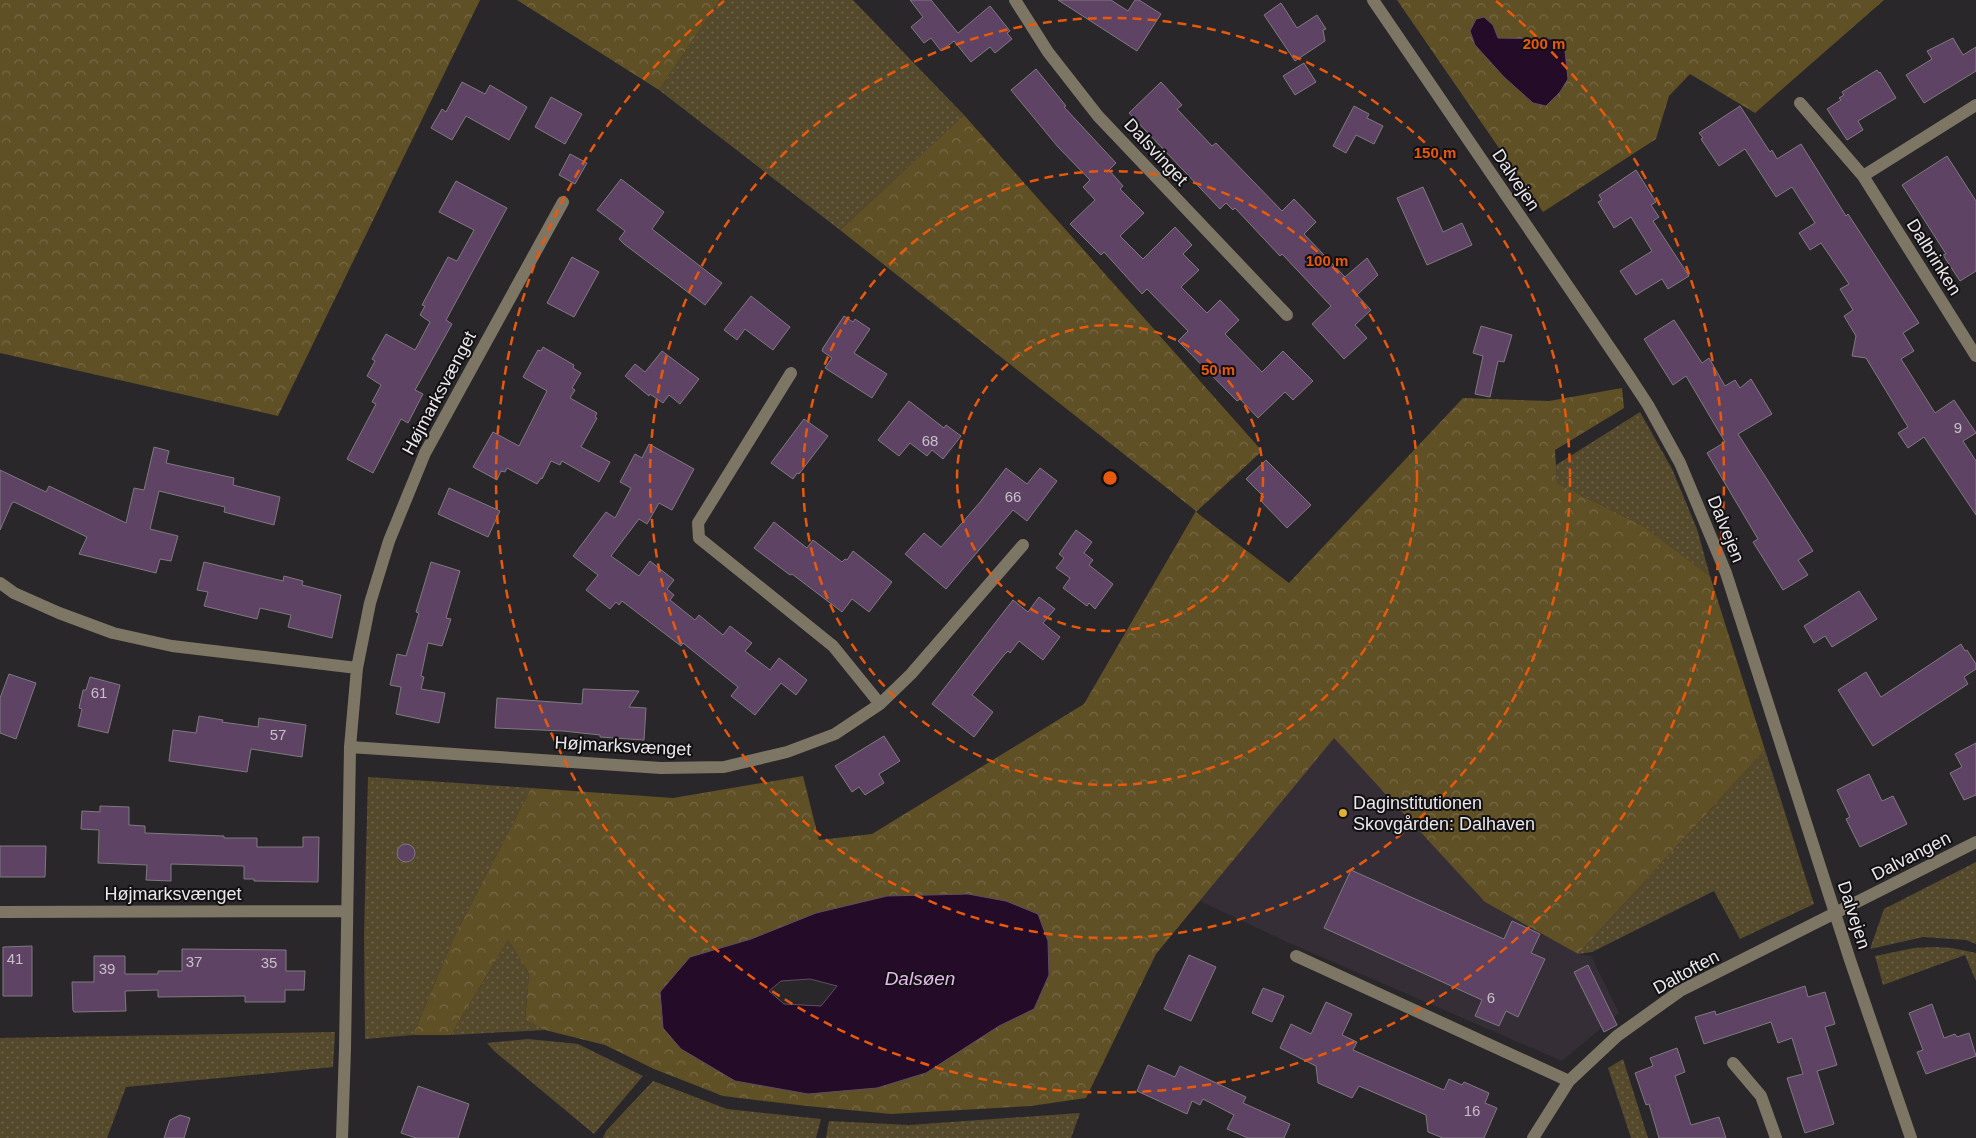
<svg xmlns="http://www.w3.org/2000/svg" width="1976" height="1138" font-family="Helvetica,sans-serif">
<style>
.built{fill:#352e37}
.grass{fill:url(#grass-dots)}
.forest{fill:url(#forest-crowns);fill-rule:evenodd}
.water{fill:#240c29;stroke:#5f4e63;fill-rule:evenodd}
.building{fill:#5f4364;stroke:#7e7a7f}
.lines{fill:none;stroke-linecap:round;stroke-linejoin:round}
.minor{stroke:#7e7664;stroke-width:12}
.ring{fill:none;stroke:#e8590c;stroke-width:2.5;stroke-dasharray:9 6}
.poi-dot{fill:#deb133;stroke:#121012;stroke-width:2}
.labels{text-anchor:middle;dominant-baseline:central;stroke-width:4;stroke-linejoin:round;paint-order:stroke}
.number-label{font-size:15px;fill:#c7bfc9}
.street-label{font-size:18px;fill:#eae8eb;stroke:#121012}
.poi-label{font-size:18px;fill:#eae8eb;stroke:#121012;text-anchor:start}
.water-label{font-size:19px;font-style:italic;fill:#e7b7f0;stroke:#121012}
.centre{fill:#e8590c;stroke:#121012;stroke-width:2.5}
.ring-label{font-size:15px;text-anchor:middle;font-weight:bold;fill:#e8590c;stroke:#121012;stroke-width:4;stroke-linejoin:round;paint-order:stroke}
</style>
<defs>
<pattern id="grass-dots" width="8" height="8" patternUnits="userSpaceOnUse" patternTransform="scale(1.25)"><rect width="8" height="8" fill="#55492c"/><path d="M2 2h.1M6 6h.1" fill="none" stroke="#6e634b" stroke-width="1.8" stroke-linecap="round"/></pattern>
<pattern id="forest-crowns" width="20" height="18" patternUnits="userSpaceOnUse" patternTransform="scale(1.25)"><rect width="20" height="18" fill="#605026"/><path d="M2 6a3 3 0 1 1 6 0M12 15a3 3 0 1 1 6 0" fill="none" stroke="#776946"/></pattern>
</defs>
<rect width="100%" height="100%" fill="#2a272a"/>
<path class="built" d="M1343,725L1485,902L1578,954L1591,956L1619,1013L1562,1061L1287,942L1200,901Z"/>
<path class="grass" d="M720,0H853L964,115L840,230L659,90Z
M1640,412L1672,469L1697,529L1710,576L1643,526L1557,483L1556,465Z
M1765,750L1814,904L1740,939L1714,891L1592,952L1578,954Z
M368,777L531,788L454,937L413,1035L365,1039L364,935Z
M1976,862V944L1966,940L1923,937L1870,949L1884,909Z
M508,940L529,973L525,1020L545,1030L451,1035Z
M1935,947L1952,948L1976,953V981L1965,955L1883,985L1875,956L1914,948Z
M335,1032L333,1067L126,1087L107,1138H0V1038Z
M528,1039L578,1044L643,1076L594,1134L494,1051L487,1043Z
M1623,1059L1648,1138H1631L1608,1068Z
M653,1081L727,1109L821,1119L816,1138H603L606,1131Z
M1080,1113L1071,1138H826L829,1121L909,1125Z"/>
<path class="forest" d="M0,0H480L278,416L0,353Z
M517,0H720L659,90Z
M1397,0H1884L1755,113L1690,74L1669,96L1656,139L1543,212Z
M964,115L1262,451L1196,512L1289,583L1463,398L1549,401L1622,388L1624,408L1555,450L1557,483L1643,526L1710,576L1765,750L1578,954L1485,902L1334,738L1156,954L1086,1098L1031,1106L891,1114L807,1106L723,1096L654,1069L605,1045L545,1030L525,1020L529,973L508,940L451,1035H413L454,937L531,788L673,798L803,776L819,840L872,834L1084,704L1196,511L840,230ZM751,939L1048,941L1049,975L1034,1009L999,1026L660,992L690,957Z"/>
<path class="water" d="M1484,17L1493,25L1498,38L1552,39L1565,51L1568,79L1560,92L1546,106L1533,103L1504,77L1475,45L1470,31L1476,19Z
M968,894L1006,901L1038,914L1048,941L1049,975L1034,1009L999,1026L926,1073L877,1088L808,1094L735,1081L681,1049L663,1028L660,992L690,957L751,939L816,913L887,896ZM810,979L837,986L821,1006L784,1004L769,991L781,981Z"/>
<path class="building" d="M910,0H931L958,33L990,6L1010,31L1007,33L1012,39L995,53L990,47L971,62L954,41L941,51L931,38L924,43L911,27L923,17Z
M1058,0H1111L1128,11L1135,0H1139L1161,14L1137,51Z
M1281,3L1297,28L1317,15L1326,29L1323,30L1325,41L1295,61L1264,15Z
M1953,38L1963,55L1976,47V71L1924,103L1906,75L1932,59L1927,51Z
M1304,63L1316,82L1295,95L1283,76Z
M1036,69L1066,106L1064,107L1116,163L1109,170L1123,186L1120,189L1144,213L1120,236L1143,259L1175,227L1192,245L1183,254L1199,270L1181,287L1207,313L1220,300L1239,320L1225,334L1262,372L1283,351L1313,381L1293,400L1285,392L1258,418L1240,399L1237,401L1178,341L1188,331L1147,289L1142,294L1104,252L1101,255L1070,224L1095,200L1083,187L1090,180L1058,147L1011,90Z
M1877,70L1879,73L1880,72L1896,98L1858,121L1863,130L1847,140L1827,109L1841,100L1839,98L1844,95L1842,92Z
M462,82L485,94L490,85L527,107L509,140L466,116L452,140L431,128L442,109L446,112Z
M1161,82L1182,105L1177,109L1212,146L1216,143L1282,211L1294,199L1316,222L1304,234L1345,277L1367,258L1378,275L1357,295L1371,310L1355,325L1367,338L1344,359L1312,324L1331,306L1282,254L1280,256L1235,208L1233,210L1226,203L1220,209L1129,113Z
M551,97L582,114L565,144L535,127Z
M1354,106L1369,114L1367,118L1383,126L1374,144L1356,135L1346,153L1333,146Z
M1740,106L1770,152L1772,150L1777,159L1801,144L1846,216L1848,214L1919,323L1903,333L1914,351L1901,359L1935,413L1954,400L1976,433L1963,441L1976,461V515L1924,437L1908,448L1898,433L1908,427L1866,358L1852,356L1856,336L1844,316L1853,310L1840,289L1849,284L1821,243L1810,250L1799,233L1815,223L1792,187L1776,197L1745,149L1719,166L1701,139L1703,138L1699,133Z
M570,154L587,163L575,184L559,175Z
M1947,156L1976,201V271L1960,281L1943,255L1946,254L1902,185Z
M1636,170L1656,202L1651,205L1659,217L1653,221L1689,276L1668,289L1662,279L1636,295L1620,271L1652,251L1631,217L1614,228L1598,202L1602,200L1599,195Z
M621,179L664,212L652,229L722,283L705,305L624,244L619,239L625,231L597,210Z
M456,181L507,208L446,320L452,324L415,390L423,394L408,423L401,419L373,473L347,459L376,404L372,402L381,385L367,376L375,361L372,359L386,334L415,350L430,322L420,315L425,306L422,305L448,257L457,261L474,230L439,212Z
M1423,187L1443,232L1462,223L1472,245L1427,265L1397,198Z
M572,257L599,272L574,317L547,303Z
M751,296L790,327L773,350L745,329L737,340L724,330Z
M844,316L853,322L855,319L870,329L854,353L887,374L872,398L825,368L832,358L822,351L823,348Z
M1674,320L1702,363L1709,358L1725,386L1735,380L1740,388L1751,379L1772,414L1738,434L1813,551L1798,560L1808,575L1783,590L1753,542L1758,539L1707,453L1725,442L1686,376L1673,385L1644,339Z
M1481,326L1512,335L1504,362L1498,361L1490,397L1475,394L1483,356L1473,353Z
M543,347L574,365L573,368L581,373L572,388L575,390L570,398L597,413L595,417L597,418L581,447L610,462L599,482L562,461L560,465L551,461L542,479L541,478L537,484L507,468L505,472L501,471L497,480L473,467L493,432L519,446L547,391L523,377L538,350L541,351Z
M662,351L699,379L680,404L669,395L663,403L650,394L649,396L625,376L635,364L645,372Z
M909,401L944,428L946,425L961,436L943,459L932,450L927,456L910,443L899,456L878,440Z
M804,419L828,436L799,474L797,473L793,479L771,463Z
M649,444L694,469L672,510L659,503L647,524L639,519L611,556L639,576L650,561L674,580L667,589L674,595L670,600L695,620L699,615L723,635L730,626L752,643L745,651L770,670L779,658L807,680L796,695L781,683L755,715L731,696L738,687L683,643L681,646L622,601L619,605L616,602L610,609L586,590L598,575L573,556L606,512L615,518L631,488L620,482L635,454L642,458Z
M154,447L169,451L166,463L234,478L233,485L280,497L274,525L224,512L225,507L159,491L150,529L178,536L171,561L160,559L156,573L79,554L87,537L14,502L12,503L0,530V470L46,492L49,486L126,523L134,488L144,490Z
M1266,460L1311,505L1287,528L1261,501L1264,497L1246,479Z
M1006,468L1027,484L1040,468L1057,481L1027,521L1013,510L946,589L905,554L924,533L941,547L981,501Z
M449,488L500,511L488,537L438,514Z
M774,522L807,548L813,540L842,562L845,559L847,560L853,551L892,582L869,612L852,599L842,612L792,574L790,575L754,548Z
M1076,530L1092,542L1084,553L1093,560L1089,565L1113,584L1095,609L1089,603L1087,606L1063,588L1070,578L1056,568L1064,558L1059,554Z
M204,562L283,581L284,576L303,581L302,585L341,595L332,638L288,627L291,615L260,608L257,619L204,606L208,592L197,590Z
M431,562L460,571L446,618L451,619L442,646L428,643L421,676L424,677L421,689L445,693L439,723L396,714L401,687L390,685L397,654L406,656L419,613L416,612Z
M1859,591L1877,619L1832,647L1825,636L1814,643L1804,626Z
M1039,597L1055,609L1043,623L1060,637L1043,660L1019,641L1010,653L1008,651L1004,655L972,695L993,712L974,737L932,704L1013,600L1028,612Z
M1961,644L1965,651L1967,650L1976,664V669L1964,677L1968,684L1873,746L1838,690L1866,672L1881,697Z
M9,674L36,683L16,739L0,733V698Z
M90,677L120,685L108,733L78,726L82,709L79,708L83,690H86Z
M583,689L639,691L629,707L646,708L644,740L600,737V735L563,731L495,728L497,698L582,704Z
M199,716L223,720L222,722L258,727L259,718L306,725L302,757L251,749L247,772L169,761L173,730L196,733Z
M884,736L900,761L879,774L884,783L865,795L859,787L852,792L835,766Z
M1976,743V795L1964,800L1950,773L1962,767L1955,754Z
M1869,774L1882,801L1893,796L1907,824L1860,847L1846,819L1850,817L1837,790Z
M100,806L129,807V825L145,826V833L224,836V838H257V847H303V837H319L318,882L254,881V879H244V866L171,864V881L146,880L147,865L98,863L99,830L81,829L82,811L100,812Z
M397 853a9 9 0 1 1 18 0a9 9 0 1 1-18 0Z
M0,846H46L45,877H0Z
M1351,870L1504,939L1512,921L1540,934L1531,953L1545,959L1518,1017L1506,1011L1499,1026L1475,1016L1482,1000L1324,928Z
M32,946V996H3V947Z
M182,949L286,950V971H305L304,990H285V1002H245V996L158,997V990L125,991L126,1011L74,1012L73,1010L72,982H94V956H125V974H158V971H182Z
M1189,955L1216,967L1191,1021L1164,1009Z
M1588,965L1617,1025L1604,1032L1574,972Z
M1805,986L1808,997L1825,992L1835,1024L1825,1027L1837,1065L1817,1071L1834,1124L1805,1133L1787,1078L1803,1074L1792,1038L1778,1043L1771,1022L1704,1044L1695,1017L1715,1011L1716,1015Z
M1263,988L1284,996L1272,1022L1252,1013Z
M1326,1002L1352,1014L1342,1035L1357,1042L1353,1050L1444,1090L1449,1079L1462,1085L1464,1082L1489,1093L1485,1103L1497,1108L1484,1138H1443L1428,1132L1426,1115L1359,1086L1352,1098L1318,1083L1316,1066L1280,1048L1291,1024L1311,1034Z
M1932,1004L1944,1038L1955,1034L1957,1037L1969,1033L1976,1056L1926,1074L1917,1052L1923,1050L1909,1013Z
M1677,1048L1685,1072L1675,1076L1691,1125L1719,1117L1726,1138H1659L1649,1104L1646,1105L1635,1073L1653,1066L1650,1058Z
M1148,1065L1175,1077L1180,1066L1246,1097L1243,1103L1290,1124L1284,1138H1248L1227,1129L1234,1115L1203,1099L1200,1105L1192,1101L1187,1114L1137,1091Z
M418,1086L469,1104L458,1138H416L401,1133Z
M180,1115L190,1118L184,1138H164L170,1120Z"/>
<g class="lines">
<path class="minor" d="M1015,0L1048,52L1098,116L1287,315
M1373,0L1627,373L1648,405L1680,463L1726,573L1850,960L1911,1138
M1800,103L1863,176L1976,356
M1863,176L1976,105
M791,373L698,523L699,538L833,646L880,704
M0,583L14,593L59,613L113,633L172,646L357,668
M350,747L661,768L724,767L787,752L835,734L880,704L911,674L1023,545
M0,912L346,911
M1296,956L1569,1081
M1733,1063L1761,1096L1776,1138
M342,1138L345,1049L350,747L357,668L370,603L389,541L425,453L563,202
M1533,1138L1569,1081L1617,1036L1680,991L1976,842"/>
</g>
<g class="ring">
<circle cx="1110" cy="478" r="153"/>
<circle cx="1110" cy="478" r="307"/>
<circle cx="1110" cy="478" r="460"/>
<path d="M1496 1A614 614 0 1 1 724 1"/>
</g>
<circle class="poi-dot" cx="1343" cy="813" r="5"/>
<g class="labels">
<g class="number-label">
<text x="1958" y="427">9</text>
<text x="930" y="440">68</text>
<text x="1013" y="496">66</text>
<text x="99" y="692">61</text>
<text x="278" y="734">57</text>
<text x="15" y="958">41</text>
<text x="194" y="961">37</text>
<text x="269" y="962">35</text>
<text x="107" y="968">39</text>
<text x="1491" y="997">6</text>
<text x="1472" y="1110">16</text>
</g>
<g class="street-label">
<text transform="translate(1156 152) rotate(47)">Dalsvinget</text>
<text transform="translate(1516 180) rotate(56)">Dalvejen</text>
<text transform="translate(1934 257) rotate(58)">Dalbrinken</text>
<text transform="translate(439 393) rotate(-62)">Højmarksvænget</text>
<text transform="translate(1726 529) rotate(68)">Dalvejen</text>
<text transform="translate(623 746) rotate(3)">Højmarksvænget</text>
<text transform="translate(1911 856) rotate(-27)">Dalvangen</text>
<text x="173" y="894">Højmarksvænget</text>
<text transform="translate(1854 915) rotate(72)">Dalvejen</text>
<text transform="translate(1686 972) rotate(-29)">Daltoften</text>
</g>
<g class="poi-label">
<text x="1353" y="803">Daginstitutionen<tspan x="1353" dy="21">Skovgården: Dalhaven</tspan></text>
</g>
<g class="water-label">
<text x="920" y="978">Dalsøen</text>
</g>
</g>
<circle cx="1110" cy="478" r="8" class="centre"/>
<g class="ring-label">
<text x="1544" y="49">200 m</text>
<text x="1435" y="158">150 m</text>
<text x="1327" y="266">100 m</text>
<text x="1218" y="375">50 m</text>
</g>
</svg>
